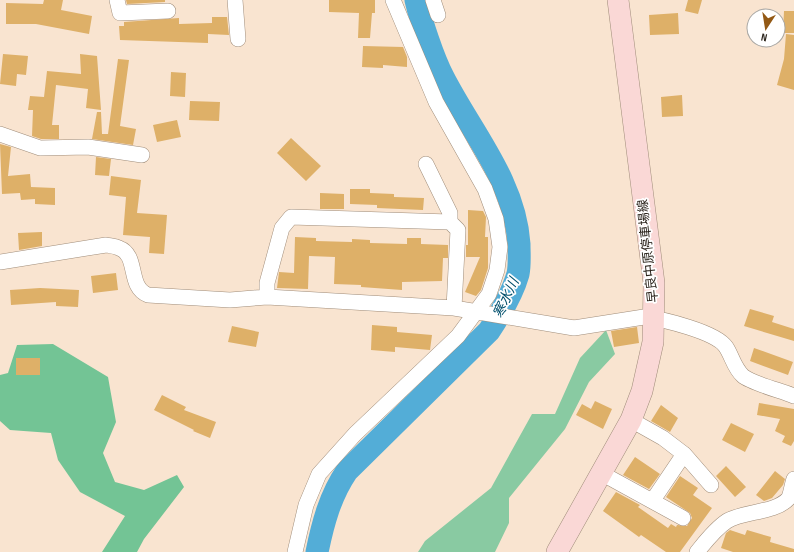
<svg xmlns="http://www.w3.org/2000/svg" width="794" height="552" font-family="'Sofia Sans Condensed','Noto Sans JP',sans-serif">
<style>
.green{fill:#89caa2}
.forest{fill:#73c495}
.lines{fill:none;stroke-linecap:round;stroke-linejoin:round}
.river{stroke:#53add7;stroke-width:23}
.building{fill:#deb068}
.street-casing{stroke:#a08d7a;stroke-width:16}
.secondary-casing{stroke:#a08d7a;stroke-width:22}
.street{stroke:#fff;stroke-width:15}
.secondary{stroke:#fad8d6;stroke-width:21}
.labels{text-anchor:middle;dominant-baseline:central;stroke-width:3.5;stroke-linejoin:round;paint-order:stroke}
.street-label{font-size:13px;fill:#29221a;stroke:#fff}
.water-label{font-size:14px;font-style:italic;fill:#014f6c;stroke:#fff}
</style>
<rect width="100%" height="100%" fill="#f9e4d0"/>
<path class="green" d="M606,330L615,354L589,382L565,429L509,498V523L495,552H418L425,541L491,488L532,414H555L580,358Z"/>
<path class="forest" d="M53,344L108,377L116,422L103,453L115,482L144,490L177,475L184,487L144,539L137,552H102L125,516L80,492L58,460L51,433L10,430L0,421V375L8,373L17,345Z"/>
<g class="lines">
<path class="river" d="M317,552C323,523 330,496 347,471L489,331C501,313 512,295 518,274C520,265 519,254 519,244C515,181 471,132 443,77C433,58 421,21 416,0"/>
</g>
<path class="building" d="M44,0H63L61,10L92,16L89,34L36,24H6V3L43,4Z
M126,0H165V2L127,4Z
M329,0H375V13H372L370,38H358L359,13L329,12Z
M688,0H702L698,14L685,11Z
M784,11H794V33H783Z
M678,13L679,34L650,35L649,15Z
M212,17H227L229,35L208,34V43L120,40L119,26H124V22L179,18V24L212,23Z
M786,34L794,35V90L777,85L784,59Z
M363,46L403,47L407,57V67L383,65V68L362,67Z
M3,54L28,56L26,75L17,74L16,86L0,84Z
M80,54L97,56L101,110L86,108L88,89L56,85L52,125H59V139H41L32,136L33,110H28L30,96L44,97L47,71L81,74Z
M118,59L129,60L120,126L136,129L133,145L92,139L97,112H101L102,134H108Z
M171,72L186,73L185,97L170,96Z
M682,95L683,116L662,117L661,97Z
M190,101L220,102L219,121L189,120Z
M177,120L181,137L157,142L153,125Z
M291,138L321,166L306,181L277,153Z
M0,144L11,147L8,176L30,174L31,187L55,188V205L35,204V199L21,200L20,193L2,194Z
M96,157L111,159L109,176L95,175Z
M111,176L141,180L137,213L167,215L164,254L149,253L150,237L123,235L126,197L109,195Z
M350,189H370V193L394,194V197L424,198L423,210L377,208V205L350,204Z
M320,193L344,194V209H320Z
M468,210L483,211L486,217L485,237H488V268L481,290L476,296L465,292L480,257H466V245H468Z
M42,232V246L19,250L18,233Z
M295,237L316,238V241L352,242V239L370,240V243L407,244V238H421V244L448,245V258H443L442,281L402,282V290L361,287V285L334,284L335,257L309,256L308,289L277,288L279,272L294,273Z
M116,273L118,290L93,293L91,276Z
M40,288L79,290L78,307L56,306V302L11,305L10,290Z
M750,309L774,316L772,322L794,329V341L744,326Z
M372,325L397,327V332L432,335L430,350L395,347V352L371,350Z
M232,326L259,332L256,347L228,342Z
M637,327L639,343L614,347L611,331Z
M754,348L793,362L788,375L750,361Z
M16,358H40V375H16Z
M162,395L186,407L184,410L216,422L210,438L193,431L194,430L154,410Z
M595,401L612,409L603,429L576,415L582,404L591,409Z
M759,403L794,409V441L791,446L782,442L785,436L775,431L780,419L757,415Z
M661,405L678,418L670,432L651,421Z
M731,423L754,434L745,452L722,440Z
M635,457L660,474L649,489L623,475Z
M726,466L746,487L735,497L716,476Z
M775,471L785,479L783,485L772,498L764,501L756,495Z
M680,476L698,488L693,495L712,508L680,552H666L641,535L639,537L603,511L616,492L640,505L638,507L668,528L671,524L676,527L677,525L687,526L692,518L690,513L666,497Z
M730,530L745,535L747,530L771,537L770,542L794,549V552H733L721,548L726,533Z"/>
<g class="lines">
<defs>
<path id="street" d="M117,0L120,13L168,11
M235,0L238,39
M433,0L438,15
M0,134L40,148L88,147L142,155
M426,164L450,213V222
M0,262L106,245C111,246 115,246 119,248C139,255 127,287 148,295L230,300L267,297L454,308L574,328L644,317C663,319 716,332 726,347C732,356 734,368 743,376C751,383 782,391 794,396
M267,297V283L282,228L291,217L450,222L458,230L454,308
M631,420L663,438L684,454L711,485
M601,473L683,518
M653,500L684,454
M295,552L306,505L319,474L355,434L458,336L489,294L497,270L500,247L496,219L485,189L436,102L393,0
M697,552C706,541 715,529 727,521C744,511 775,513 788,499C791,495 792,484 794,479"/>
<path id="secondary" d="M557,552L631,420L642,391L653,342L654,283L618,0"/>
</defs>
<use href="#street" class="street-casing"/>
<use href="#secondary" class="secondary-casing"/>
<use href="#street" class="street"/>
<use href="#secondary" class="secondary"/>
</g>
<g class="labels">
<g class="street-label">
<text transform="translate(648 251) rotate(-96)">早良中原停車場線</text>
</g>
<g class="water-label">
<text transform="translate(506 298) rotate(-65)">寒水川</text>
</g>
</g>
<g transform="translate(766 28) rotate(192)"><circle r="19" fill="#ffffff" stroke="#a9a7a3"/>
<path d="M0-3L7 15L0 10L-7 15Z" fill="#935915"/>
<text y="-6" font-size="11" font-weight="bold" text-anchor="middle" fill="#29221a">N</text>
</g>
</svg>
